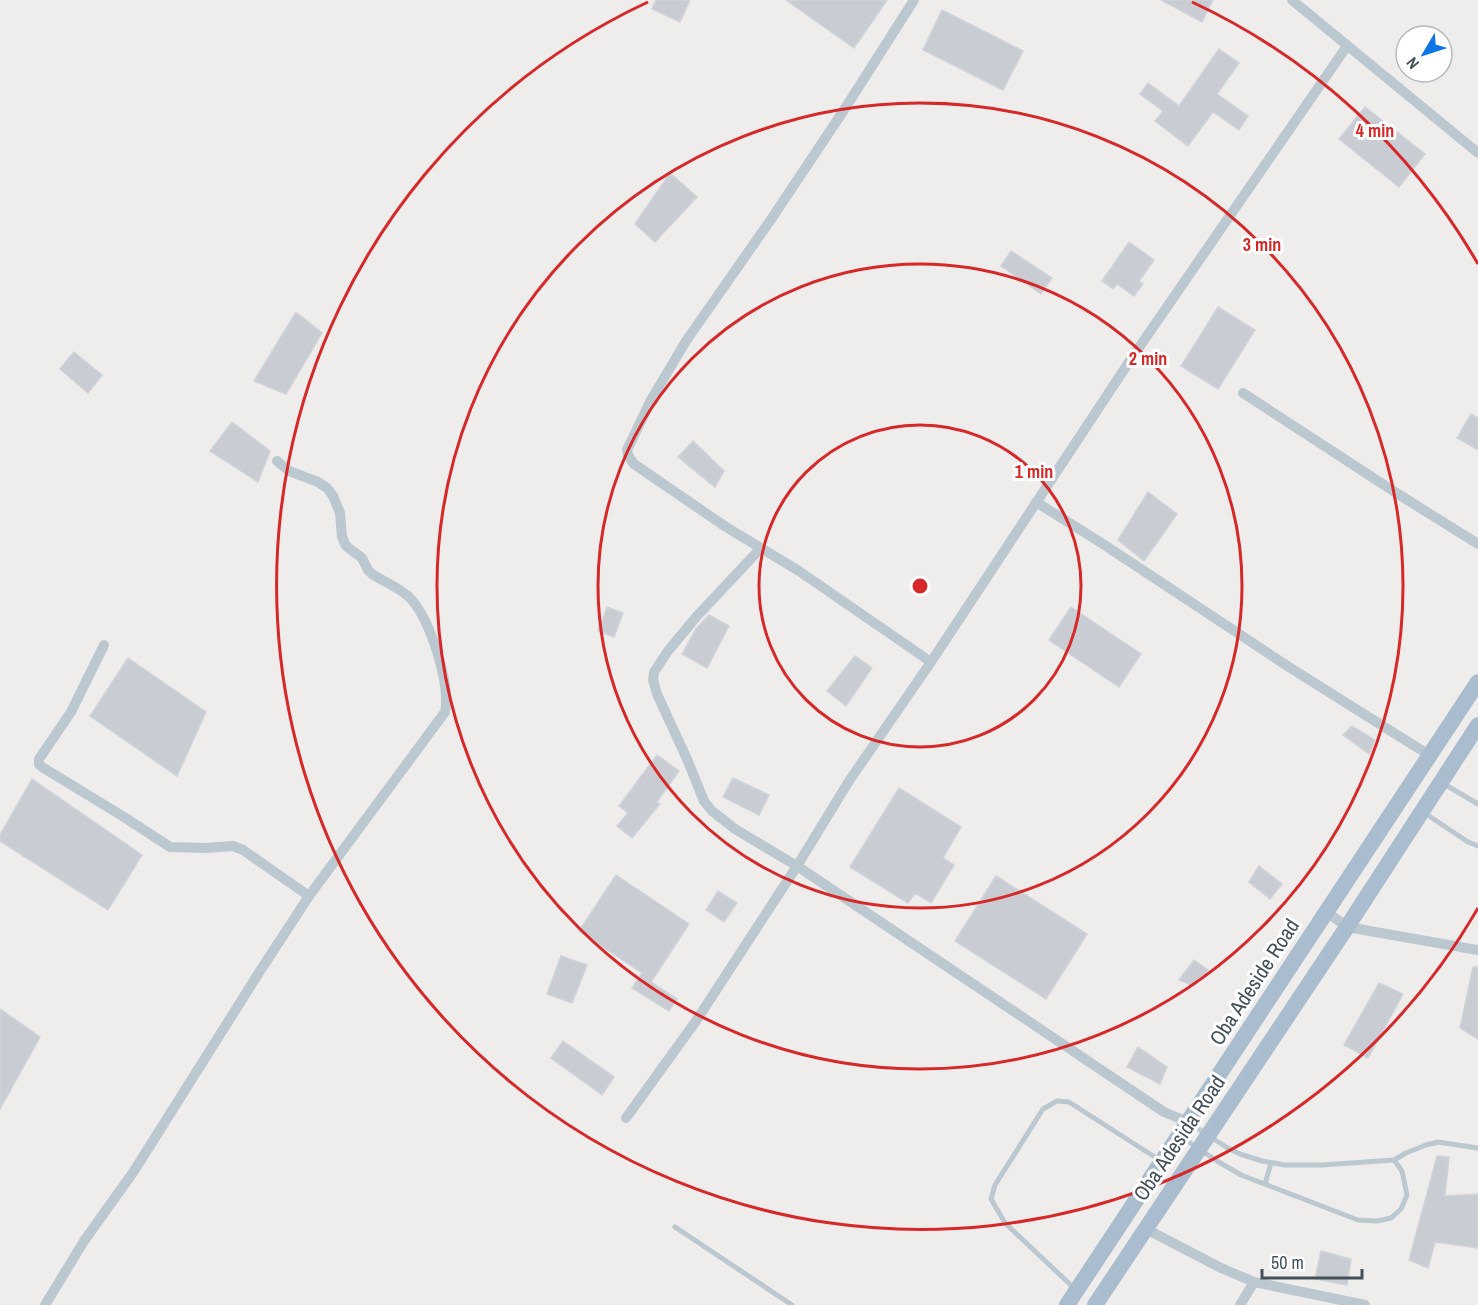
<svg xmlns="http://www.w3.org/2000/svg" width="1478" height="1305" font-family="'Archivo Narrow',sans-serif">
<style>
.building{fill:#c9ccd2;stroke:#d0d3d9;stroke-width:1.5}
.lines{fill:none;stroke-linecap:round;stroke-linejoin:round}
.lane{stroke:#bcc8d0;stroke-width:5}
.street{stroke:#bcc8d0;stroke-width:10}
.primary{stroke:#aabdce;stroke-width:16}
.ring{fill:none;stroke:#d62828;stroke-width:3}
.labels{text-anchor:middle;dominant-baseline:central;stroke-width:6;stroke-linejoin:round;paint-order:stroke}
.street-label{font-size:21px;fill:#44515b;stroke:#fff}
.centre{fill:#d62828;stroke:#fff;stroke-width:3}
.ring-label{font-size:18px;text-anchor:middle;font-weight:bold;fill:#d62828;stroke:#fff;stroke-width:6;stroke-linejoin:round;paint-order:stroke}
</style>
<rect width="100%" height="100%" fill="#efecec"/>
<path class="building" d="M656,0H690L680,22L652,9Z
M786,0H887L854,48Z
M1161,0H1213L1202,22Z
M942,10L1023,51L1003,90L923,50Z
M1219,49L1239,63L1217,94L1248,116L1239,130L1213,112L1188,146L1155,121L1163,111L1140,94L1148,83L1179,106Z
M1365,107L1425,154L1399,187L1339,139Z
M670,173L697,197L655,242L635,224Z
M1129,242L1154,260L1139,281L1143,284L1134,296L1117,284L1113,289L1102,281Z
M1011,251L1052,278L1041,294L1001,266Z
M1218,307L1255,330L1218,389L1181,366Z
M296,312L322,333L286,394L254,381Z
M74,352L102,375L88,393L60,369Z
M1471,414L1478,418V450L1457,438Z
M232,422L270,451L258,482L210,451Z
M693,441L724,471L715,487L678,457Z
M1148,492L1177,514L1144,561L1118,540Z
M607,607L623,613L614,637L598,631Z
M1071,607L1141,654L1119,687L1049,640Z
M709,615L729,626L707,668L682,654L696,629Z
M855,656L872,668L846,706L827,691Z
M128,658L206,712L177,776L90,716Z
M1352,726L1375,740L1369,754L1343,735Z
M657,755L679,771L657,802L660,804L632,838L617,826L628,813L619,806Z
M733,778L769,795L759,815L723,797Z
M32,779L142,855L108,910L0,841V835Z
M899,788L961,827L943,858L954,865L931,903L915,893L908,903L850,867Z
M1259,866L1282,884L1270,899L1249,882Z
M616,875L689,924L651,982L677,999L669,1011L632,988L642,973L579,931Z
M996,876L1087,934L1046,999L955,941Z
M718,891L737,903L724,922L706,910Z
M561,956L587,965L572,1003L547,994Z
M1194,960L1208,970L1194,986L1179,980Z
M1473,967H1478V1039L1460,1028Z
M1379,983L1403,994L1368,1058L1344,1045Z
M0,1009L40,1037L0,1109Z
M563,1041L614,1077L602,1095L551,1058Z
M1138,1047L1167,1067L1160,1084L1127,1067Z
M1437,1156L1449,1157L1445,1196L1478,1194V1248L1435,1242L1428,1268L1409,1260Z
M1321,1251L1351,1259L1347,1285L1315,1279Z"/>
<g class="lines">
<path class="lane" d="M1444,784L1478,804
M1423,812L1468,842L1478,846
M1191,1124L1226,1147L1240,1154L1262,1161L1285,1165H1322L1394,1160L1406,1153L1426,1145L1438,1142L1478,1148
M1180,1136L1217,1161L1241,1175L1358,1220L1377,1221L1391,1218L1401,1209L1407,1195L1402,1171L1394,1160
M1265,1184L1271,1163
M675,1227L792,1305
M1075,1289L1005,1223L991,1199L995,1185L1043,1109L1057,1101L1069,1102L1161,1161"/>
<path class="street" d="M914,0L844,110L772,218L686,341L651,400L627,450L628,455L634,464L726,527L799,571L931,662
M1292,0L1478,153
M1243,393L1398,494L1478,544
M1036,502L1103,544L1289,667L1429,755
M761,548L697,616L668,651L654,672L653,680L657,694L687,759L704,801L712,811L735,829L797,866L1164,1112L1188,1122
M104,645L71,712L39,759V764L42,767L124,817L170,847L206,848L233,846L243,850L309,896
M1327,912L1347,927L1478,950
M626,1118L696,1021L797,866L849,781L931,662L1129,362L1347,46
M1146,1229L1221,1268L1254,1282L1365,1305
M45,1305L84,1241L134,1171L260,971L309,896L445,712C451,684 430,620 411,599C401,588 384,582 372,574L368,570L362,558L346,546L342,537L340,513L333,496L327,488L318,482L289,471L277,461
M1240,1305L1254,1282"/>
<path class="primary" d="M1067,1305L1478,682
M1095,1305L1347,927L1478,725"/>
</g>
<g class="ring">
<circle cx="920" cy="586" r="161"/>
<circle cx="920" cy="586" r="322"/>
<circle cx="920" cy="586" r="483"/>
<path d="M1478 908A644 644 0 1 1 648 2M1192 2A644 644 0 0 1 1478 264"/>
</g>
<g class="labels">
<g class="street-label">
<text transform="translate(1254 982) rotate(-57)">Oba Adeside Road</text>
<text transform="translate(1179 1138) rotate(-56)">Oba Adesida Road</text>
</g>
</g>
<circle cx="920" cy="586" r="9" class="centre"/>
<g class="ring-label">
<text x="1375" y="137">4 min</text>
<text x="1262" y="251">3 min</text>
<text x="1148" y="365">2 min</text>
<text x="1034" y="478">1 min</text>
</g>
<g transform="translate(1424 54) rotate(231)"><circle r="28" fill="#ffffff" stroke="#b4b9bd" stroke-width="1.5"/>
<path d="M0-4.5L10 22L0 15L-10 22Z" fill="#0e75e7"/>
<text y="-9" font-size="16" font-weight="bold" text-anchor="middle" fill="#44515b">N</text>
</g>
<path d="M1262 1269v9h100v-9" fill="none" stroke="#44515b" stroke-width="3"/>
<text x="1271" y="1269" font-size="18" fill="#44515b" stroke="#ffffff" stroke-width="4.5" paint-order="stroke">50 m</text>
</svg>
